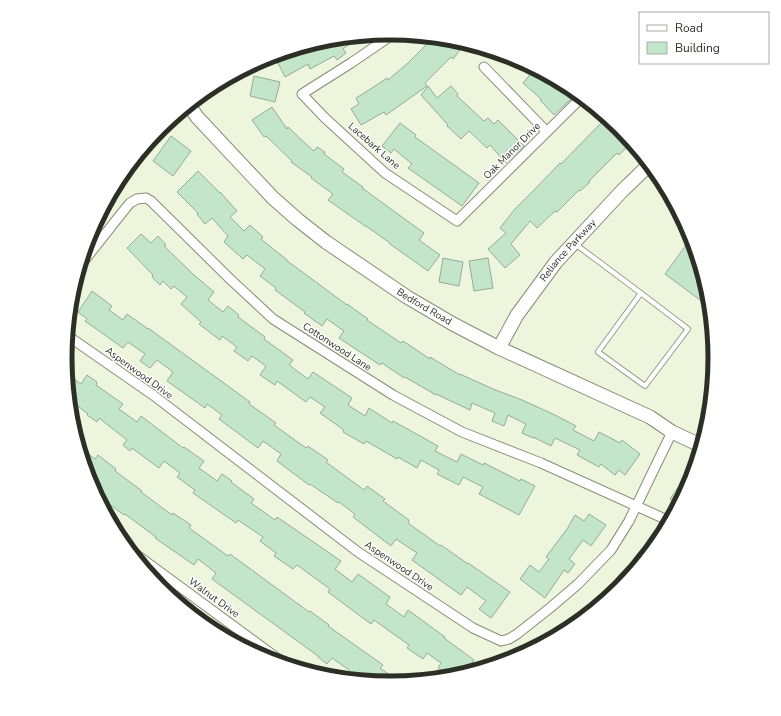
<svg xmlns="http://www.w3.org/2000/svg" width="781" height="716" font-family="'Nunito Sans',sans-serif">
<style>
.building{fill:#c3e5ca;stroke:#95ab99}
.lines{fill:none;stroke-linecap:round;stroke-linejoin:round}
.lane-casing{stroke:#858e77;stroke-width:6}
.street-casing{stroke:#858e77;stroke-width:11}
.secondary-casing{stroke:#858e77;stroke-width:15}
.lane{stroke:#fff;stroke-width:4.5}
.street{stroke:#fff;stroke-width:9}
.secondary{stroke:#fff;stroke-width:13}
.labels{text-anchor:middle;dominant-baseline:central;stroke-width:3;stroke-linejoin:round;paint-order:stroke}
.street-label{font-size:10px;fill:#2b2f25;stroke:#fff}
.rim{fill:none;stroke:#2b2f25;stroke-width:5}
</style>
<rect width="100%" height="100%" fill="#edf6dd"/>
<path class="building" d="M360,36L343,49L346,53L337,60L334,56L310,69L308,64L285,77L274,55L327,39Z
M434,37L454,39L465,43L453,59L451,57L425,83L427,86L386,115L384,112L361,125L351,109L359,104L356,98L372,88L387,78L388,80L408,63Z
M535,69L556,80L573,97L554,115L540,100L541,99L523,83Z
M254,76L280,82L275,102L250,96Z
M428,86L437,98L451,86L458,94L457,96L484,121L488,118L494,124L498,120L524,146L506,163L490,145L487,148L469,131L461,139L447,126L448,125L421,95Z
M272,107L287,129L288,127L307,145L314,151L317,147L325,152L324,154L344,169L342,172L363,187L362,188L424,233L419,240L440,255L428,271L390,244V243L366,226H365L328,200L333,194L311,178L312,177L291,162L292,161L266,136L264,137L252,120Z
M607,117L620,128L627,137L621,143L626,148L619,155L617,153L589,181L590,182L580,191L579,190L557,212L555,211L537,228L530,221L511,244L520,255L505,268L488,249L506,233L500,228L515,209L534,190L560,163L561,164Z
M400,123L416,135L415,137L479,183L462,206L408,168L412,164L394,149L391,153L382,146Z
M171,136L191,151L173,176L153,161Z
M198,171L220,193V192L237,211L230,217L244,231L250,225L263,237L261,239L287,260H286L347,305V304L368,319L367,320L401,343L403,341L430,359V357L460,375V374L493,389L522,400L555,415L576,426L573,430L594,441L599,432L620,443L622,440L640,454L625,475L619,470L615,475L601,464L599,467L577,455L580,450L555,438L551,446L533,437V438L522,433L526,424L508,415L504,426L492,421L495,413L472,403L470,410L436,394V395L405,377L404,378L382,363L380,365L339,338L344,331L327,319L322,326L304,313L305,312L275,290L276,288L260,276L265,269L247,255L243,259L224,242L228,236L212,218L205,224L197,214L198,213L177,192Z
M141,234L151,243L158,236L166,245L164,246L194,275L214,292L208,300L223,312L228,306L239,315L238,317L265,337L264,339L293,360L289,365L308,379L313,372L352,398L348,405L365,416L369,408L392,423L393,421L438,446L435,451L457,462L461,454L483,465L484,463L520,481L521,479L535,486L519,515L479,494L483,487L463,477L459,485L437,474L439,470L421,460L417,468L398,457L397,459L366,441L364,444L343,432L344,430L320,413L325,407L310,397L306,402L277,381L275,385L260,375L266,366L252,356L248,361L234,351L237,347L222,336L220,340L199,324L201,322L181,304L187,297L174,286L171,289L163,281L160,285L152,277L153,275L127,248Z
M692,237L709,295L711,308L665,274Z
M443,258L463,262L459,286L439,282Z
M488,258L493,288L474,291L469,261Z
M92,291L112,306L109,310L123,320L127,314L148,329V328L250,402L249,404L276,423L274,425L306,448L308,446L328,460L326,462L364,490L367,486L385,499L383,501L409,520L408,523L440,546L441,545L468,564V563L510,592L491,618L479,609L486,601L467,587L461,595L444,583L412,560L417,553L396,539L391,546L353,517L355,514L339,502L338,503L310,484L309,485L277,461L281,454L263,441L258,448L219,419L222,415L207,404L205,408L167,381L173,372L157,360L150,368L140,361L145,354L128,342L123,348L85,321L87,319L78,312Z
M67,374L81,384L87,375L97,382L96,385L123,404L119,409L137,422L141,416L183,448L184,447L204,461L199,468L217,481L222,474L232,481L231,482L254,499L251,503L275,520L277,517L341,561L335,569L352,582L358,574L390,597L386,604L404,617L408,610L445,637L444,638L474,660L463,674L457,676L451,672L448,675L438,668L441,663L427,653L423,659L407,648L409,645L374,620L371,624L328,592L330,589L297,565L293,569L274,556L276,553L260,541L263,537L238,520L236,523L193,493L195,490L177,477L180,473L164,461L159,468L132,448L130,451L123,445L127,440L99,418L97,422L87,415L88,414L70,400Z
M80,448L95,459L98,455L116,469L115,471L142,491L141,492L172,515L173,513L191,525L189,528L228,556L230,554L309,612L310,611L329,625L328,626L383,665L380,668L400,682L390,683L343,678L349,670L332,658L327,664L318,657V656L212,579L216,573L198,559L194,565L155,538L156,537L125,514L124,515L98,496L90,482Z
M694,464L696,465L691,483L679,505L670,499Z
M589,514L606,525L591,546L583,540L569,559L575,564L568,573L564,570L545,598L520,579L530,565L539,572L549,559L546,557L567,529L575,515L584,521Z
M648,541L655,546L634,571L628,567Z"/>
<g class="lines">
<defs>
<path id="lane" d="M575,244C613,272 650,300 688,329L645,386L598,352L641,293"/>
<path id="street" d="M395,33L351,63L302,94L325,118L385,173L457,221L582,97
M484,67L547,132
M80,266L121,214L130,203L137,199L146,198L151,201L230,279L273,319L393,395L462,432L541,463L665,519L669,522
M68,336L153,395L358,552L473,628L501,641L509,639L517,634L550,608L578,584L611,550L629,521L672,432
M130,550L285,664"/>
<g id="secondary">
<path id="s1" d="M189,105L197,117L273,198L298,220L326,242L407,297L453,324L499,348L650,417L672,432L702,446"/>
<path id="s2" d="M499,348L517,315L556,262L622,191L650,164"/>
</g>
</defs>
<use href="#lane" class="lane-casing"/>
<use href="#street" class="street-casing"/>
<use href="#secondary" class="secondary-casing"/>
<use href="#lane" class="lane"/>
<use href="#street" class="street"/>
<use href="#secondary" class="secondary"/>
</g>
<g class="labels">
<g class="street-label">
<text transform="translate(374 146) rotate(41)">Lacebark Lane</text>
<text transform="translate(512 151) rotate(-45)">Oak Manor Drive</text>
<text stroke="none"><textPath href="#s2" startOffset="120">Reliance Parkway</textPath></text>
<text stroke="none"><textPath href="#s1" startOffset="312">Bedford Road</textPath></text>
<text transform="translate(337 347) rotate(33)">Cottonwood Lane</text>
<text transform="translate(139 373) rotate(36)">Aspenwood Drive</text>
<text transform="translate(399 566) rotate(34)">Aspenwood Drive</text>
<text transform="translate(214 598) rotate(36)">Walnut Drive</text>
</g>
</g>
<path d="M0 0H781V716H0ZM72 358a318 318 0 1 1 636 0a318 318 0 1 1-636 0Z" fill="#fff" fill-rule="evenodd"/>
<path class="rim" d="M72 358a318 318 0 1 1 636 0a318 318 0 1 1-636 0Z"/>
<rect x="639" y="12" width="130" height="52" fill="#ffffff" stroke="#aaaca8"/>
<rect x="647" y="25" width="20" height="6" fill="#ffffff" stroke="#aaaca8"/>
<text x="675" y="32" font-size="12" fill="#2b2f25">Road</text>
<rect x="647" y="42" width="20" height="12" fill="#c3e5ca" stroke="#aaaca8"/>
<text x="675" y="52" font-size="12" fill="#2b2f25">Building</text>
</svg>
